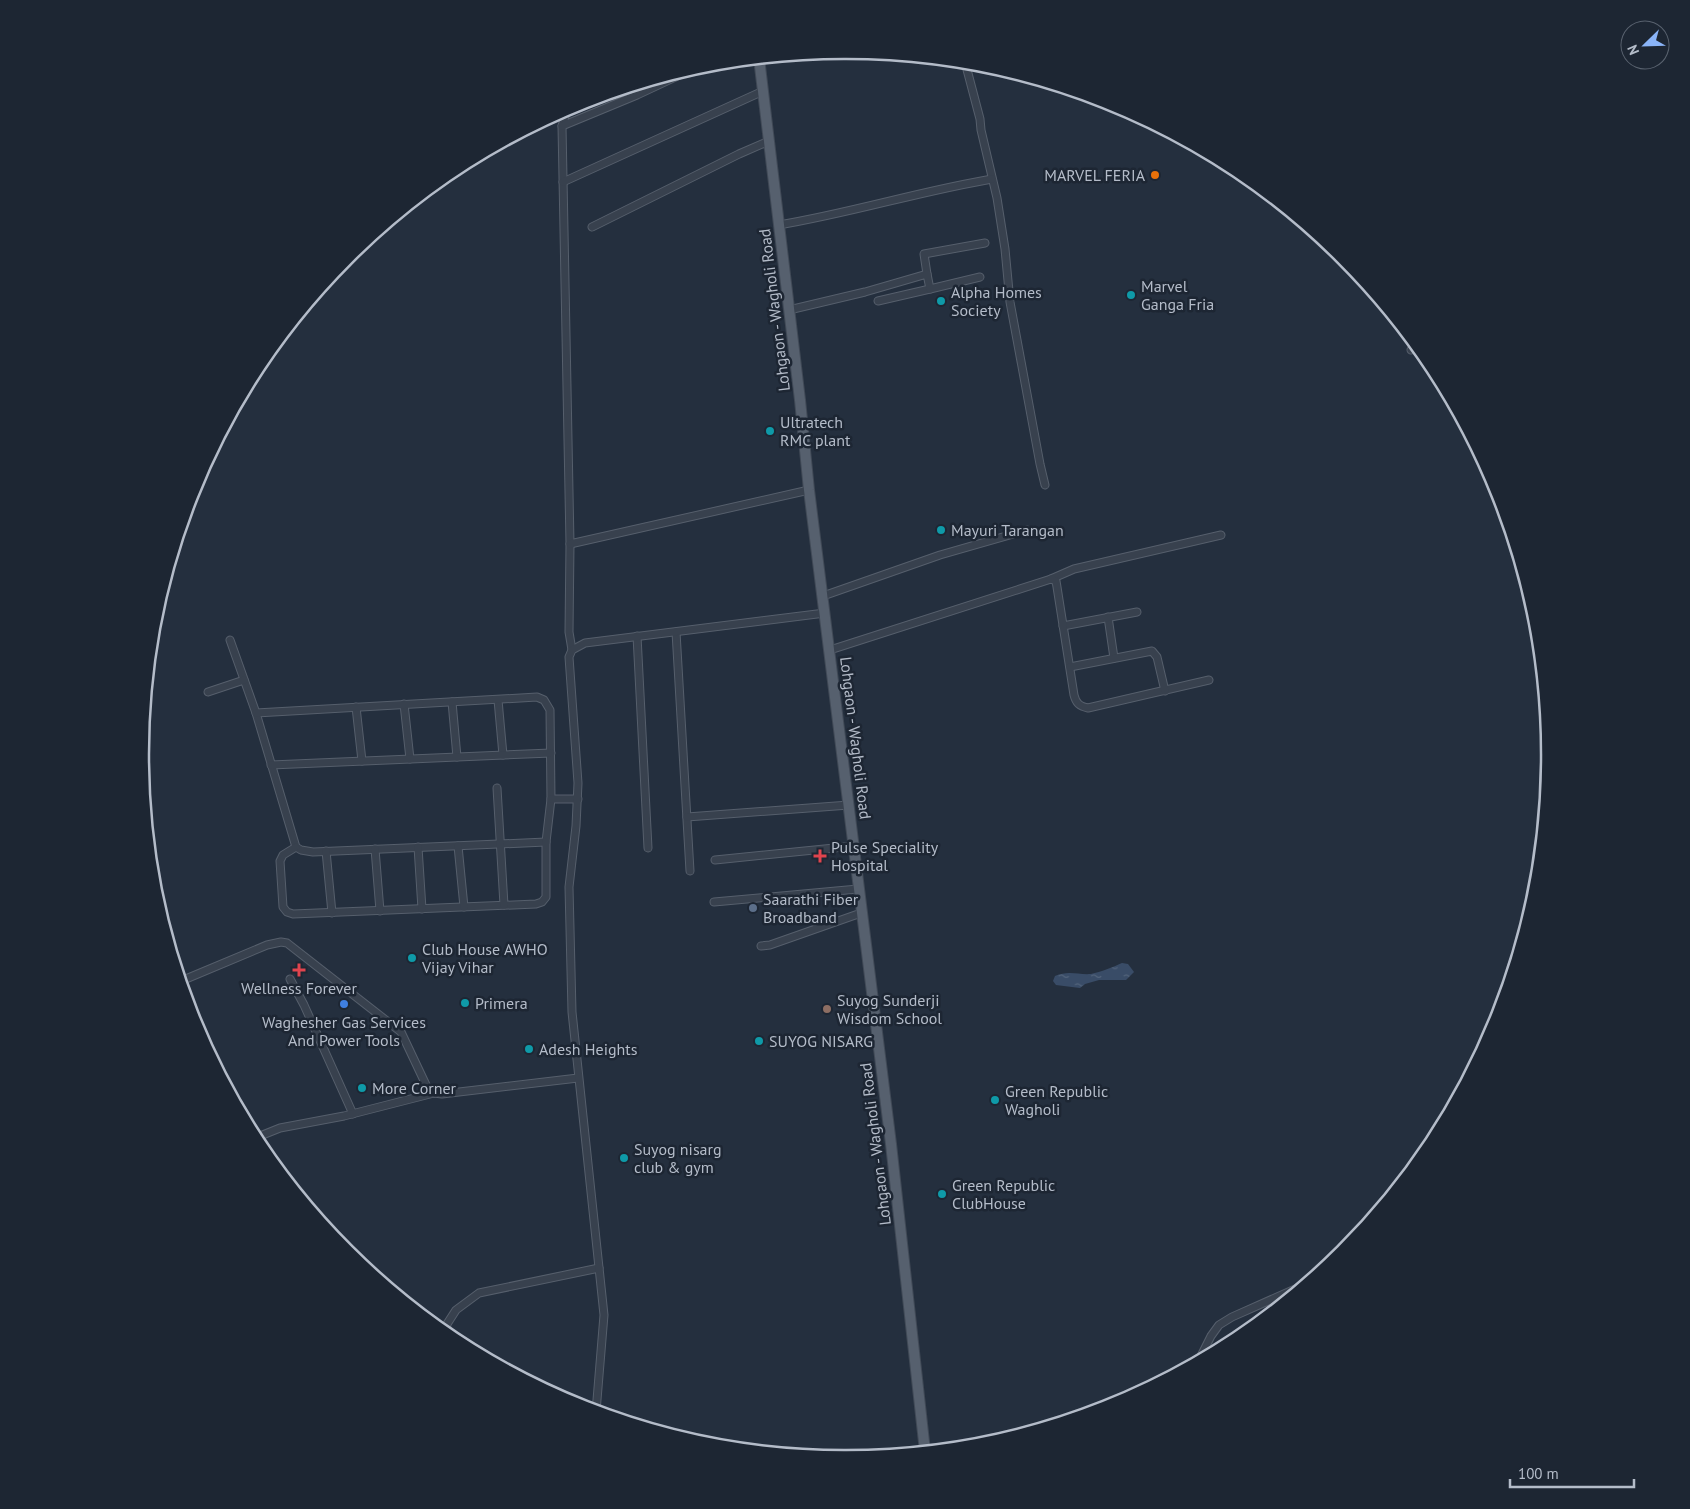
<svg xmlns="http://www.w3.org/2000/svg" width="1690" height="1509" font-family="'PT Sans',sans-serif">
<defs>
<pattern id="water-ripples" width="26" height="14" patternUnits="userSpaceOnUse" patternTransform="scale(1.25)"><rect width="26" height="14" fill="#394c67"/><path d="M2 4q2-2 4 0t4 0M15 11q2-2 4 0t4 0" fill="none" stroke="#53647b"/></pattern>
</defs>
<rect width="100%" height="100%" fill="#242f3e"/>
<path fill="url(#water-ripples)" d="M1122,963l6,1 6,8 -8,8h-27l-14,4 -5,4 -24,-3 -3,-4 2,-5c14,-6 22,-1 36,-2 10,-2 22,-7 31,-11z"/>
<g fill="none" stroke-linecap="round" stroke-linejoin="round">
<defs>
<g id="minor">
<polyline points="965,62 980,119 981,130 997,198 1005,249 1010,302 1040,464 1045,485"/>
<polyline points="568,107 562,126 570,544 569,632 572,650"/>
<polyline points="562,126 637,95 699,66"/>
<polyline points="563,182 763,91"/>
<path d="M779,225c72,-12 142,-34 213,-46"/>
<polyline points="592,227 739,154 769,141"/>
<polyline points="927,274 924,254 985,243"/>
<polyline points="878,301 930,289"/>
<polyline points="789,310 865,292 927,274 930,289 980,277"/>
<polyline points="1411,350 1416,345"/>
<polyline points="570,544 809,490"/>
<polyline points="1051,579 1074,569 1221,535"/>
<polyline points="823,596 940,555 1027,530"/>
<polyline points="1108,617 1114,658"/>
<polyline points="1063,626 1137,612"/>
<polyline points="676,632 690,871"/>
<polyline points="637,636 648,848"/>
<polyline points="230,640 256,713 296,847 301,850 313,852 546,842"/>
<path d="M830,650l221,-71 5,2 1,6 17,108c2,8 5,11 14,13l121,-28"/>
<polyline points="1070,667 1152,651 1157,657 1165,691"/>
<polyline points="208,692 244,680"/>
<polyline points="498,700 503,755"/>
<polyline points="452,702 457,757"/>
<polyline points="404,704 410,759"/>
<polyline points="356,707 362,761"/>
<polyline points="256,713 537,697 544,700 550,710 551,799 546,842 546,897 542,902 536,904 293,914 287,912 283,907 280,861 283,855 296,847"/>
<polyline points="271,765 551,753"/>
<polyline points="497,788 504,905"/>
<polyline points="551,799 578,799"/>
<polyline points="687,817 849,805"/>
<polyline points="458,846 464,907"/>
<polyline points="418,847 422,909"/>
<polyline points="375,849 380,911"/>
<polyline points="326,851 332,913"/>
<polyline points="715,860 854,846"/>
<polyline points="714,902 858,889"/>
<polyline points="761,946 770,945 861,913"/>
<polyline points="290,979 304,1005 353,1114"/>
<polyline points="181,981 267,945 281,942 287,943 401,1032 427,1087 434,1093"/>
<polyline points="255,1138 280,1128 344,1116 434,1093 442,1094 578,1078"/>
<polyline points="446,1334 447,1324 456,1310 479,1293 599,1268"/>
<polyline points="1199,1360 1211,1336 1219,1325 1232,1317 1304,1285"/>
<polyline points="596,1412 604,1315 572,1012 569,887 576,826 578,783 569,657 572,650 585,643 825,613"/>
</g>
<polyline id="primary" points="759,58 800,400 809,490 891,1144 925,1451"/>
</defs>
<use href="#minor" stroke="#565f6c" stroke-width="9"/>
<use href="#primary" stroke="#414a57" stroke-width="12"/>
<use href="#minor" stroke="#38414e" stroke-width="7"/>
<use href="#primary" stroke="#56606e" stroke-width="10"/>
</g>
<circle fill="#e8710a" stroke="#1d2633" stroke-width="2" cx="1155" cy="175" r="5"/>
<g fill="#0f9aa8" stroke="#1d2633" stroke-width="2">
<circle cx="1131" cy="295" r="5"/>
<circle cx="941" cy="301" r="5"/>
<circle cx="770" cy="431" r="5"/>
<circle cx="941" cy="530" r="5"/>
<circle cx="412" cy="958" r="5"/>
<circle cx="465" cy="1003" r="5"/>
<circle cx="759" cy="1041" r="5"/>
<circle cx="529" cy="1049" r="5"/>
<circle cx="362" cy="1088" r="5"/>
<circle cx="995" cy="1100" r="5"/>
<circle cx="624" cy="1158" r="5"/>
<circle cx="942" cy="1194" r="5"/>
</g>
<g fill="#e0444e" stroke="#1d2633" stroke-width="2">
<path d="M817.5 848.5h5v5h5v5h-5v5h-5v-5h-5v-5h5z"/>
<path d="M296.5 962.5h5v5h5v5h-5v5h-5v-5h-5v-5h5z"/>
</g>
<circle fill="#5c6f8a" stroke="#1d2633" stroke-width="2" cx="753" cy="908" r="5"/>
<circle fill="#3f7fe0" stroke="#1d2633" stroke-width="2" cx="344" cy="1004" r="5"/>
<circle fill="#8d6e63" stroke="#1d2633" stroke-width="2" cx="827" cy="1009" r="5"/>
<g text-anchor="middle" stroke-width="5" stroke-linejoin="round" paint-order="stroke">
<g font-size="16" fill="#b4bcc9" stroke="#1d2633" text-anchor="start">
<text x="1145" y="181" text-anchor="end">MARVEL FERIA</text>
<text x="1141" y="292">Marvel<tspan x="1141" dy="18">Ganga Fria</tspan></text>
<text x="951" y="298">Alpha Homes<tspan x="951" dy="18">Society</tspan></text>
<text x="780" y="428">Ultratech<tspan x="780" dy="18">RMC plant</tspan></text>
<text x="951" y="536">Mayuri Tarangan</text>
<text x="831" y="853">Pulse Speciality<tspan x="831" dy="18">Hospital</tspan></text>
<text x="763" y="905">Saarathi Fiber<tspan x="763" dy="18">Broadband</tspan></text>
<text x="422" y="955">Club House AWHO<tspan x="422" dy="18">Vijay Vihar</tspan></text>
<text x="299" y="994" text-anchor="middle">Wellness Forever</text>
<text x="837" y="1006">Suyog Sunderji<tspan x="837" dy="18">Wisdom School</tspan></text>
<text x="475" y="1009">Primera</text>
<text x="344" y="1028" text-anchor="middle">Waghesher Gas Services<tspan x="344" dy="18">And Power Tools</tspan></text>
<text x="769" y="1047">SUYOG NISARG</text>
<text x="539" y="1055">Adesh Heights</text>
<text x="372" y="1094">More Corner</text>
<text x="1005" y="1097">Green Republic<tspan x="1005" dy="18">Wagholi</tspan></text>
<text x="634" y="1155">Suyog nisarg<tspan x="634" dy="18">club &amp; gym</tspan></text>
<text x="952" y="1191">Green Republic<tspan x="952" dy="18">ClubHouse</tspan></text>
</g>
<g font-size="16" fill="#b4bcc9" stroke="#1d2633">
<text transform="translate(774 310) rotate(-97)" y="6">Lohgaon - Wagholi Road</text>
<text transform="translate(856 738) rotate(83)" y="6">Lohgaon - Wagholi Road</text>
<text transform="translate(875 1144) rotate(-97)" y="6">Lohgaon - Wagholi Road</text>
</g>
</g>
<path d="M0 0H1690V1509H0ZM844 59H846A695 695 0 0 1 1541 754V755A695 695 0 0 1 846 1450H844A695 695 0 0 1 149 755V754A695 695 0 0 1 844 59Z" fill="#1d2633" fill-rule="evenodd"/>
<path fill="none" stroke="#b4bcc9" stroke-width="2.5" d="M844 59H846A695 695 0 0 1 1541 754V755A695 695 0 0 1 846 1450H844A695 695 0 0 1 149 755V754A695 695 0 0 1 844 59Z"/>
<g transform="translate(1645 45) rotate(247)"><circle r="24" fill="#1d2633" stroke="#59626f"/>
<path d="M0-4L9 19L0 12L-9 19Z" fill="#8ab4f8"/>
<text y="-8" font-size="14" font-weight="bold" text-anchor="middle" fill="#b4bcc9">N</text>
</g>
<path d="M1510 1479v8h124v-8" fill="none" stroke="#b4bcc9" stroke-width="2.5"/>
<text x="1518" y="1479" font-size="15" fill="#b4bcc9" stroke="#1d2633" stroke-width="4" paint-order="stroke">100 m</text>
</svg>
